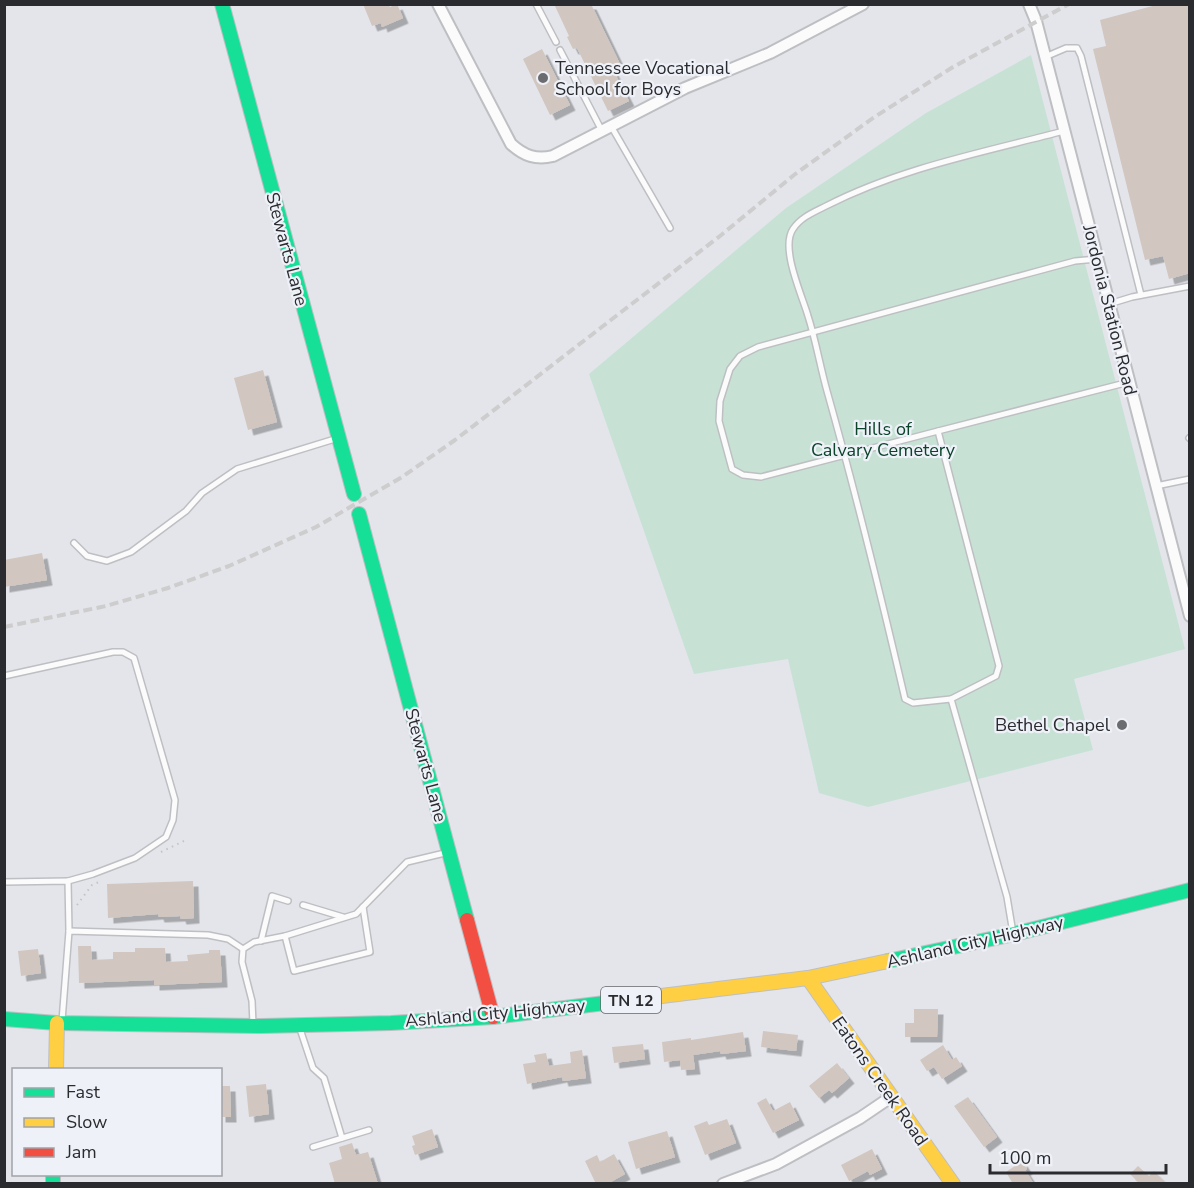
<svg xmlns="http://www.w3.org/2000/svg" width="1194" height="1188" font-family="'Nunito Sans',sans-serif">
<defs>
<filter id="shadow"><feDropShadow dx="5.5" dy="5.5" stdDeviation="0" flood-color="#0004"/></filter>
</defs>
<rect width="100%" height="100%" fill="#e4e5ea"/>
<polygon fill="#c7e2d5" points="1031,55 1185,649 1074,679 1093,750 868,807 819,793 788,659 694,674 589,374 786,208 926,113"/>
<g fill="#d1c7c0" filter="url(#shadow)">
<polygon points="363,4 388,4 390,7 397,4 403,18 382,27 381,23 372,26"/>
<polygon points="554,4 591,4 620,64 612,68 629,101 608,111 577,48 573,49 567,37 569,36"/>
<polygon points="1160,4 1190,4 1190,273 1169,279 1163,256 1145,260 1093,49 1106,46 1100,20"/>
<polygon points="542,49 570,105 550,115 523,59"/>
<polygon points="263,370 277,422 248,430 234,378"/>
<polygon points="42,553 47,580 4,587 4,560"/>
<polygon points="193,881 194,918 181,919 180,916 159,917 158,914 108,918 107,884"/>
<polygon points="78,946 91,946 92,960 113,959 113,952 135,952 135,948 165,948 166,962 188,961 187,955 209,953 209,950 220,950 222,982 154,985 154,980 79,983"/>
<polygon points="38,949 41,973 21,976 18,951"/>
<polygon points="914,1009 938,1009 937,1037 905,1037 905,1023 914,1023"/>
<polygon points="763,1031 798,1035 796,1051 761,1047"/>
<polygon points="743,1032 746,1051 721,1054 720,1051 693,1055 695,1069 681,1070 680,1060 664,1062 662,1042 691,1038 691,1040"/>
<polygon points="643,1044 645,1059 614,1063 612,1047"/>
<polygon points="943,1045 952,1060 956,1057 962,1066 942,1079 934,1067 927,1071 920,1060"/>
<polygon points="582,1050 586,1078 563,1081 562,1077 527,1084 523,1064 536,1062 534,1055 546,1053 549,1066 571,1063 570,1052"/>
<polygon points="837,1063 849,1078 832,1093 829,1090 819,1098 809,1086"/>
<polygon points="266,1084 269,1114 249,1117 246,1086"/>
<polygon points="220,1086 230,1086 231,1117 220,1117"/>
<polygon points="968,1097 997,1137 984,1147 954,1106"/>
<polygon points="766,1098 773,1111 790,1102 799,1120 773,1133 757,1103"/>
<polygon points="727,1119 736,1143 705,1155 694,1126 707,1121 709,1125"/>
<polygon points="432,1129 438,1147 415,1155 412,1146 415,1145 412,1136"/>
<polygon points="667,1131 675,1157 636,1169 628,1142"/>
<polygon points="352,1143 356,1155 368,1152 378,1184 335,1184 329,1163 342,1159 339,1147"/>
<polygon points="872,1149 882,1169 870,1175 868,1171 849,1181 841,1165"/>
<polygon points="614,1154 625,1174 607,1184 596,1184 585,1161 597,1155 600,1162"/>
<polygon points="1022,1161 1027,1169 1025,1170 1034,1184 1013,1184 1006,1172"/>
<polygon points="1138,1166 1149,1176 1154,1171 1167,1184 1140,1184 1130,1174"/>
</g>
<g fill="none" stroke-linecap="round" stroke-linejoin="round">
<defs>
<g id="lane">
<polyline points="536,4 556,42"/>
<polyline points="560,50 602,131"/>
<polyline points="1045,57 1066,48 1077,48 1081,56 1141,295"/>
<polyline points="611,126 670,228"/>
<polyline points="1109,304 1132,297 1190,286"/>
<polyline points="938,431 761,477 743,475 732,469 719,421 720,401 730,369 740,356 758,347 1038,271 1075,261 1097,259"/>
<polyline points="1189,438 1190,439"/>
<polyline points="1156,486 1190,479"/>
<polyline points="74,543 87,556 107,561 131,552 186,511 202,493 237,469 338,438"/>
<polyline points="4,676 113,652 123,652 134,658 175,800 173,820 166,837 135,858 93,874 68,881"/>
<path d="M951,699l-38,4 -8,-4c-24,-103 -49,-205 -78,-308 -7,-25 -11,-50 -19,-75 -6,-21 -28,-68 -15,-87 8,-12 21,-17 33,-23 74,-38 158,-54 238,-75"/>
<polyline points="4,882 68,881 69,931"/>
<polyline points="303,905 343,917"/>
<polyline points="1013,933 1007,897 951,699 996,676 999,666 938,431 1129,382"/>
<polyline points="285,936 294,971 370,952 363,907"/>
<polyline points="261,941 272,896 288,901"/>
<polyline points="62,1021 69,931 208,935 228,939 243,949"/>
<polyline points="253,1024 252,1001 242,962 243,949 254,942 285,936 356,914 407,862 449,852"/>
<polyline points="299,1026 313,1068 324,1078 342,1138"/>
<polyline points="313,1147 369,1130"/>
</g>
<g id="street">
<path d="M438,4l73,140c13,12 25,16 42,12l132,-68 85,-35 93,-49"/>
<polyline points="1029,4 1036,21 1190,616"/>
<polyline points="723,1184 776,1164 860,1118 891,1097"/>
</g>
<g id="fast">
<polyline points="222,4 354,494"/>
<polyline points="359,514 467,920"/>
<polyline points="888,961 1014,934 1190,890"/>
<polyline points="4,1019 57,1023 262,1026 391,1023 493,1017 637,999"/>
<polyline points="53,1174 53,1184"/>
</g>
<g id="slow">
<polyline points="808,978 953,1184"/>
<polyline points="637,999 808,978 888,961"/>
<polyline points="56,1070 57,1023"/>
</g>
<polyline id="jam" points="467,920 493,1017"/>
</defs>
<use href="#lane" stroke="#bebfc2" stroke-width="8"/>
<use href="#street" stroke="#bebfc2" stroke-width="14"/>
<use href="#fast" stroke="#bebfc2" stroke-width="16"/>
<use href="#slow" stroke="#bebfc2" stroke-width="16"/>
<use href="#jam" stroke="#bebfc2" stroke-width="16"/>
<g stroke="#c4c4c5" stroke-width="2" stroke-dasharray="1.5 4.5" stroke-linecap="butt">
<polyline points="161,852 186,840"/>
<polyline points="77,905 92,885 99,882"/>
</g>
<use href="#lane" stroke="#fbfbfc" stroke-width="5"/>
<use href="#street" stroke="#fbfbfc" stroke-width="10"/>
<use href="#fast" stroke="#16e098" stroke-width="14"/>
<use href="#slow" stroke="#ffcf43" stroke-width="14"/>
<use href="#jam" stroke="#f24e42" stroke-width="14"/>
<polyline stroke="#cdcdce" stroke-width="4" stroke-dasharray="9 4.5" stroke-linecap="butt" points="4,627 106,606 168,588 229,566 316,527 402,477 455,440 720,236 794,175 873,118 953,67 1069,4"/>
</g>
<g fill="#6b6c70" stroke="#eff1f9" stroke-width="2">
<circle cx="543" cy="78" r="6"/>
<circle cx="1122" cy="725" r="6"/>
</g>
<g text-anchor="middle" stroke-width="4.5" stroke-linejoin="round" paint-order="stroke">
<rect fill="#eff1f9" stroke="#65666b" stroke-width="1.5" x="601" y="987" width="60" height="26" rx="4.5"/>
<g font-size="16" font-weight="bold" fill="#2a2b2e">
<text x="631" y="1006">TN 12</text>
</g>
<g font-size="18" fill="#2a2b2e" stroke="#eff1f9" text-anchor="start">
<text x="555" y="74">Tennessee Vocational<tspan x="555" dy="21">School for Boys</tspan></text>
<text x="1110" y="731" text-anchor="end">Bethel Chapel</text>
</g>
<g font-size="18" fill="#2a2b2e" stroke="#eff1f9">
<text transform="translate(287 249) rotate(75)" y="6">Stewarts Lane</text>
<text transform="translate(1110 310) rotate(76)" y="6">Jordonia Station Road</text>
<text transform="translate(426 765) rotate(75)" y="6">Stewarts Lane</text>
<text transform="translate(975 942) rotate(-13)" y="6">Ashland City Highway</text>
<text transform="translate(495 1013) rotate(-5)" y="6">Ashland City Highway</text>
<text transform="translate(880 1081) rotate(55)" y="6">Eatons Creek Road</text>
</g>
<g font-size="18" fill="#0b442a" stroke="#eff1f9">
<text x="883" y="435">Hills of<tspan x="883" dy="21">Calvary Cemetery</tspan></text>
</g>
</g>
<rect width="1194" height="1188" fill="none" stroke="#2a2b2e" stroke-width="12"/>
<rect x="12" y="1068" width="210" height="108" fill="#eff1f9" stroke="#a0a2a8" stroke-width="1.5"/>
<rect x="24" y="1088" width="30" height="9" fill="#16e098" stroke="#a0a2a8" stroke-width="1.5"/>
<text x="66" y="1098" font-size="18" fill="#2a2b2e">Fast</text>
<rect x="24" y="1118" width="30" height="9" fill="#ffcf43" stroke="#a0a2a8" stroke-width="1.5"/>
<text x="66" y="1128" font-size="18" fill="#2a2b2e">Slow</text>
<rect x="24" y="1148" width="30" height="9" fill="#f24e42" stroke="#a0a2a8" stroke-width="1.5"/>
<text x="66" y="1158" font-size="18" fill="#2a2b2e">Jam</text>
<path d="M990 1164v9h176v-9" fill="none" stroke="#2a2b2e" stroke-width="3"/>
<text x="999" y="1164" font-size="18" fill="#2a2b2e" stroke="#eff1f9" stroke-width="4.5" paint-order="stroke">100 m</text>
</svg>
